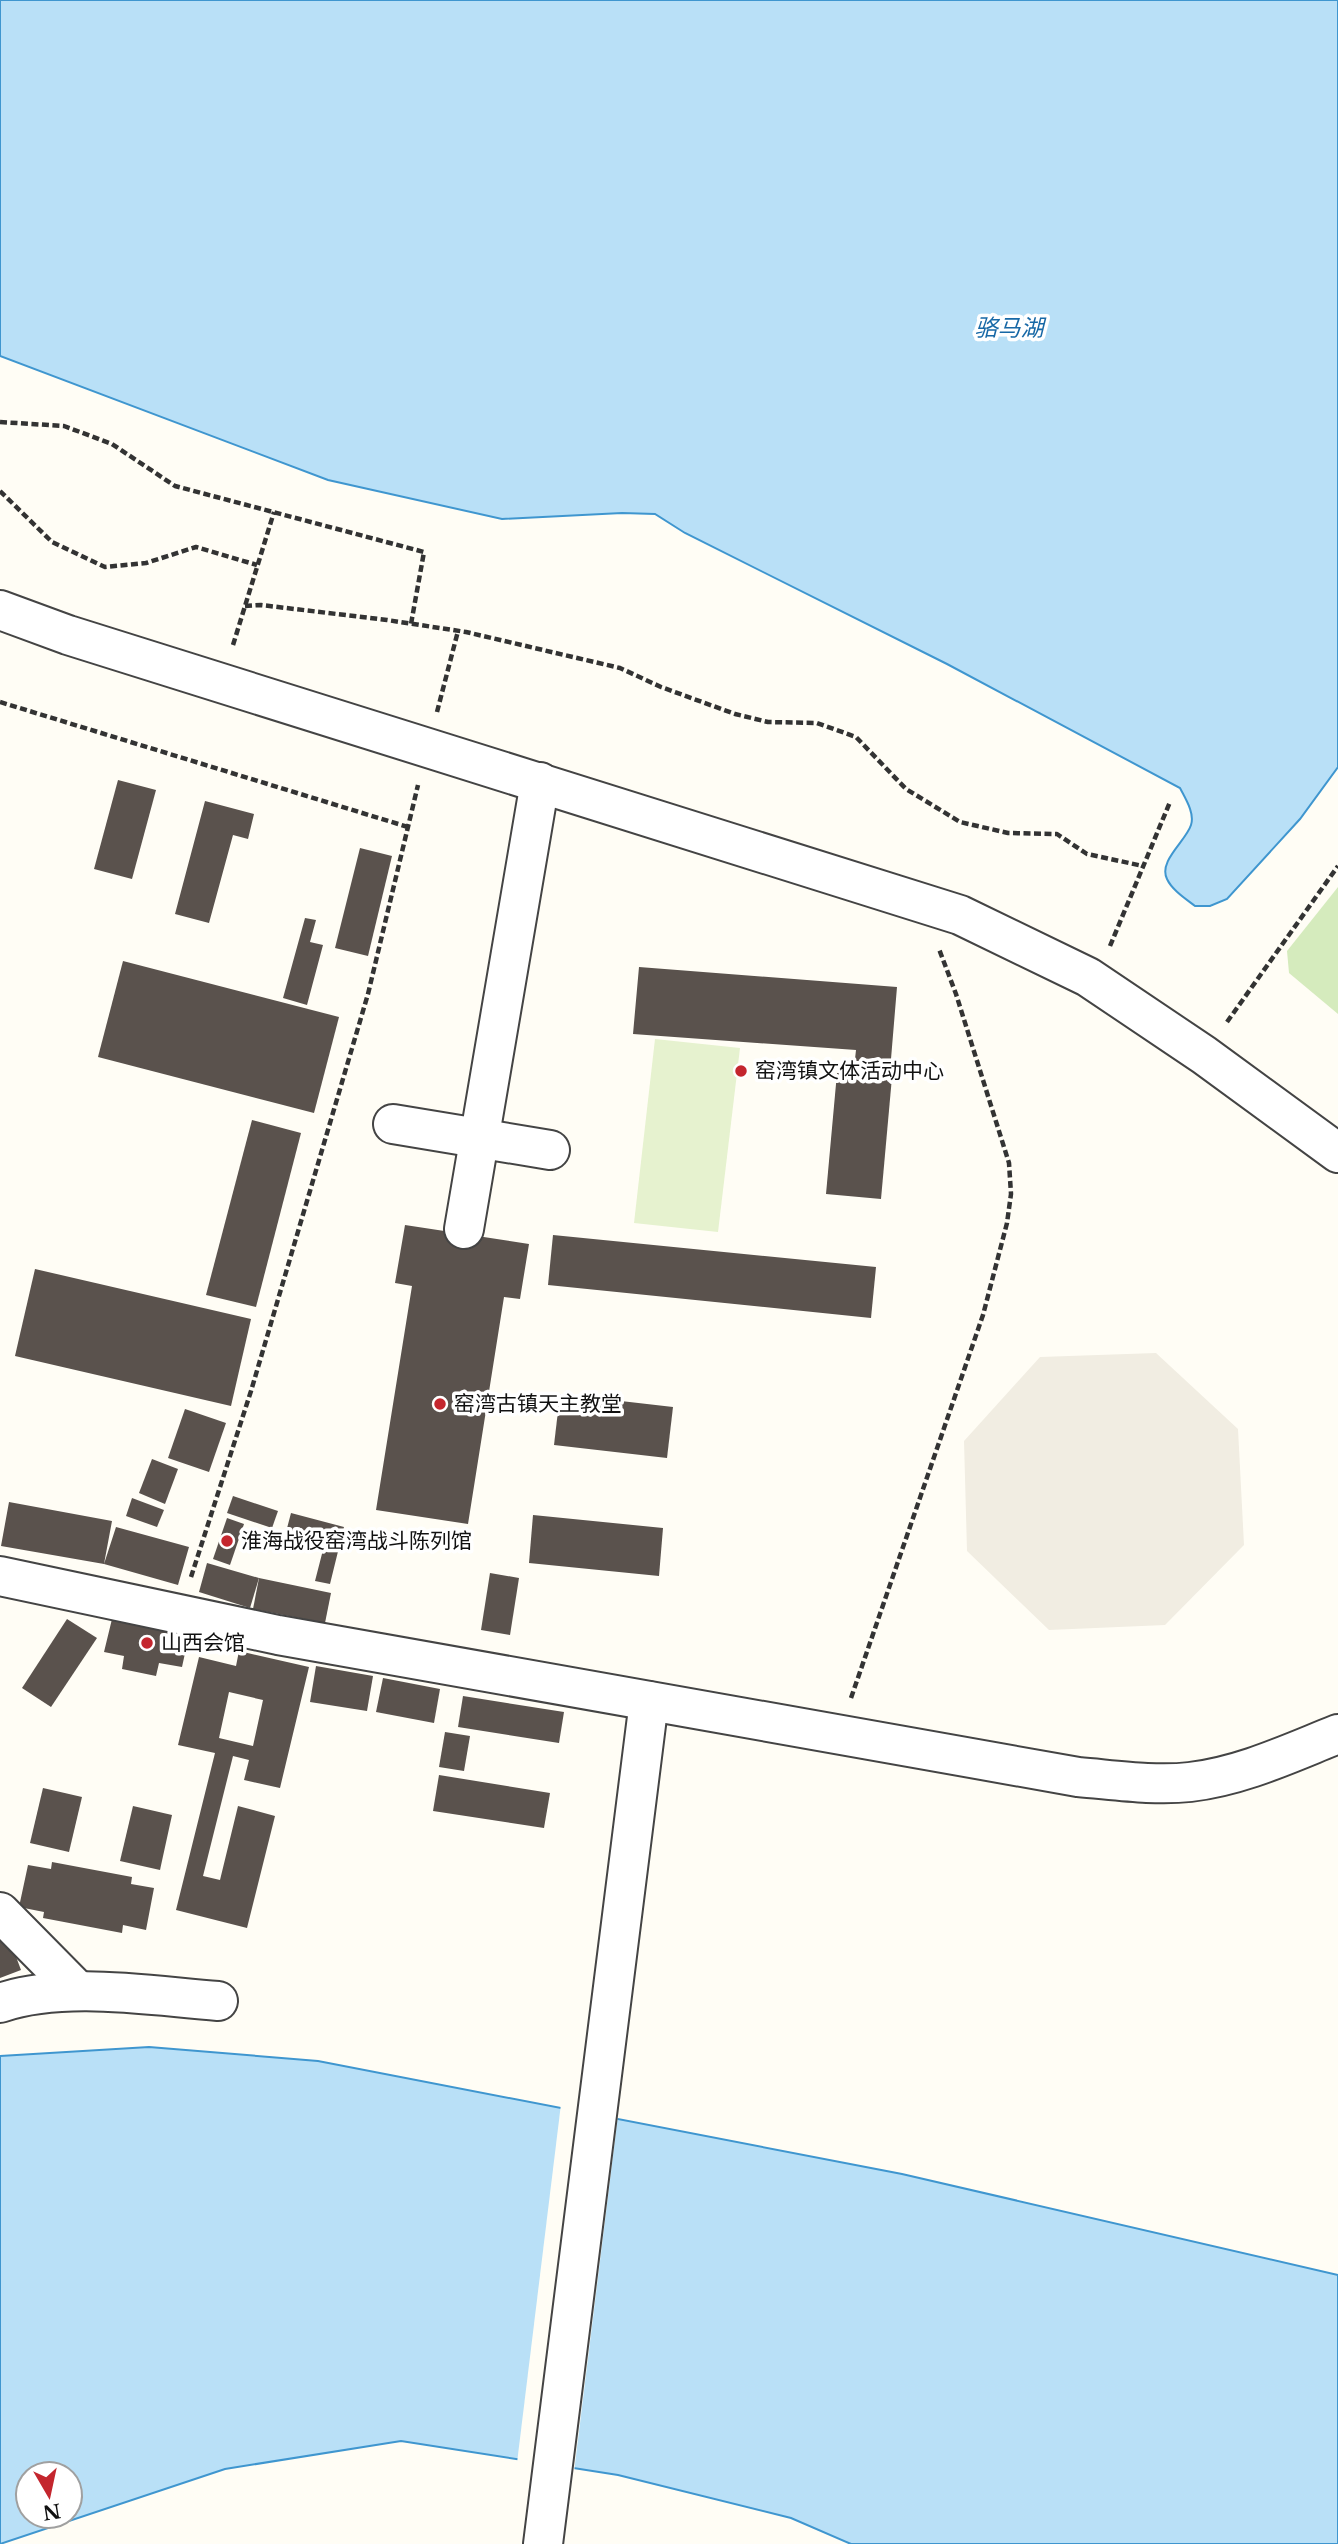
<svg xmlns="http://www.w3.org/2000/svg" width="1338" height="2544" font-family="'Libre Baskerville','Noto Sans SC',serif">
<rect width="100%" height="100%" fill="#fffdf5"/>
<polygon fill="#d5ebbd" points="1338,887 1338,1014 1289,973 1287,951"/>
<polygon fill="#e6f2cf" points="655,1039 740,1048 718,1232 634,1223"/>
<polygon fill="#f1ede2" points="1156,1353 1238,1429 1244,1545 1165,1625 1049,1630 967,1551 964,1441 1040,1357"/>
<g fill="#b9e0f7" stroke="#3f96cf" stroke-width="2" fill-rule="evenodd">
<path d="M0,0h1338v767l-38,52 -73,80 -17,7h-15c-9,-7 -23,-16 -28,-27 -9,-18 19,-38 24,-54 4,-12 -6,-27 -11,-37l-233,-124 -262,-131 -30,-19 -33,-1 -120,6 -174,-39 -328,-124z"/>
<path d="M149,2047l169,14 584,113 436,101v269h-487l-60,-26 -173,-43 -217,-34 -176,28 -225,75v-488zM28,2474h42v42h-42z"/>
</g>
<polygon fill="#fffdf5" points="561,2104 618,2115 574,2472 517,2463"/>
<g fill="#5a524d" fill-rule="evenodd">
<polygon points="118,780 156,790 132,879 94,869"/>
<polygon points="205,801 254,814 248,839 233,835 209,923 175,914"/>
<polygon points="360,848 392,856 368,956 335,948"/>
<polygon points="305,918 316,920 310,942 323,945 307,1005 283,998"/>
<polygon points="123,961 339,1017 314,1113 98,1057"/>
<polygon points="639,967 897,987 890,1071 854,1068 856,1050 633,1034"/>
<polygon points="837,1073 892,1077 881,1199 826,1194"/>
<polygon points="252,1120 301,1133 256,1307 206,1295"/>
<polygon points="405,1225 529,1244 520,1299 504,1297 468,1524 376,1510 412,1286 395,1283"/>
<polygon points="553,1235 876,1267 871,1318 548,1285"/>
<polygon points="35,1269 251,1319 231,1406 15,1356"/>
<polygon points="560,1394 673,1407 667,1458 554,1445"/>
<polygon points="185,1409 226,1423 209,1472 168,1458"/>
<polygon points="152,1459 178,1469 165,1504 139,1493"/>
<polygon points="233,1496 278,1511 272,1528 227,1513"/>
<polygon points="132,1498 164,1510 157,1527 126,1516"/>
<polygon points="9,1502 112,1521 104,1564 116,1527 189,1547 178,1585 104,1564 1,1546"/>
<polygon points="291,1513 344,1527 330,1584 315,1581 324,1546 285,1536"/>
<polygon points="533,1515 663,1528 659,1576 529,1563"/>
<polygon points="227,1518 244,1524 230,1565 213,1559"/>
<polygon points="207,1563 259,1578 250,1608 199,1592"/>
<polygon points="490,1573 519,1578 510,1635 481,1630"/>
<polygon points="259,1578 331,1593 325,1623 253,1609"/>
<polygon points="67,1619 97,1638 51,1707 22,1688"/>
<polygon points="112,1619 189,1635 182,1667 159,1663 156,1676 122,1669 124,1656 104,1652"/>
<path d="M239,1651l70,16 -29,121 -36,-8 5,-20 -16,-4 -30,120 17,4 18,-74 37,10 -28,112 -71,-18 39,-157 -37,-8 21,-88 37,9zM229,1692l34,8 -10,46 -34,-8z"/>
<polygon points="316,1666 373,1676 367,1711 310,1702"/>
<polygon points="383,1678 440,1689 434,1723 376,1712"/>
<polygon points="463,1696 564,1712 559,1743 458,1727"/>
<polygon points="445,1732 470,1736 464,1771 439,1767"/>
<polygon points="439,1775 550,1793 544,1828 433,1811"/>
<polygon points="43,1788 82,1797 69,1852 30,1843"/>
<polygon points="133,1806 172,1815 160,1870 120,1861"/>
<polygon points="52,1862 132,1877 131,1884 154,1888 146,1930 123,1925 122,1933 43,1918 44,1912 19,1907 28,1865 51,1869"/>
<polygon points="9,1938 21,1970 0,1978 0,1941"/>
</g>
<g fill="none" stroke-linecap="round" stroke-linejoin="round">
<defs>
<g id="minor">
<polyline points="0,610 68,635 960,915 1088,977 1204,1055 1338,1153"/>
<polyline points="393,1124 550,1150"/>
<polyline points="464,1229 540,782"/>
<path d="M0,1576l278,59 800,142c37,3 76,9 112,5 52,-6 100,-29 148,-48"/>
<polyline points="0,1912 78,1991"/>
<path d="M0,2003c64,-22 151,-7 218,-2"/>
<polyline points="543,2544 649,1701"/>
</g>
</defs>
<use href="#minor" stroke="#444" stroke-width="42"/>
<g stroke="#333" stroke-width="4.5" stroke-dasharray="7 3.5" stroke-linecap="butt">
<polyline points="0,422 64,426 112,444 175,486 424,552 411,624"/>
<polyline points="0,491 52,542 105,567 146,563 196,547 257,565"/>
<polyline points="245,606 261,605 387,620 466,632 620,668 661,687 735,714 768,722 817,723 856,737 906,789 960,822 1008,833 1057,834 1087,854 1143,866"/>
<polyline points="233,645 274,512"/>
<polyline points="0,702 408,827"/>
<polyline points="437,712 458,631"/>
<polyline points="1110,946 1170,802"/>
<polyline points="1227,1022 1338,866"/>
<polyline points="191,1577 251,1391 368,994 418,785"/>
<polyline points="851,1698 983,1315 1007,1223 1011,1194 1009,1163 956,994 939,949"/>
</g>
<use href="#minor" stroke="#fff" stroke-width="38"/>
</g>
<g fill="#c4262e" stroke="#fff" stroke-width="2.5">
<circle cx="741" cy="1071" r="7"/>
<circle cx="440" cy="1404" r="7"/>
<circle cx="227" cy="1541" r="7"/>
<circle cx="147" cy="1643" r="7"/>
</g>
<g text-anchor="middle" stroke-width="7" stroke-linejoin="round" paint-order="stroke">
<g font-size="21" fill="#111" stroke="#fff" text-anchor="start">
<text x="755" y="1078">窑湾镇文体活动中心</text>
<text x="454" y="1411">窑湾古镇天主教堂</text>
<text x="241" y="1548">淮海战役窑湾战斗陈列馆</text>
<text x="161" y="1650">山西会馆</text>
</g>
<g font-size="23" font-style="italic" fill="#1768a6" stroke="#fff">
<text x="1009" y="336">骆马湖</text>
</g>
</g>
<g transform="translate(49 2495) rotate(171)"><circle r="33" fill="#ffffff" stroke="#a0a0a0" stroke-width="2"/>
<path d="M0-5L12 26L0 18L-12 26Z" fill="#c4262e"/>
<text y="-10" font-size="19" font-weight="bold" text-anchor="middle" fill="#111111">N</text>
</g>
</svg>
